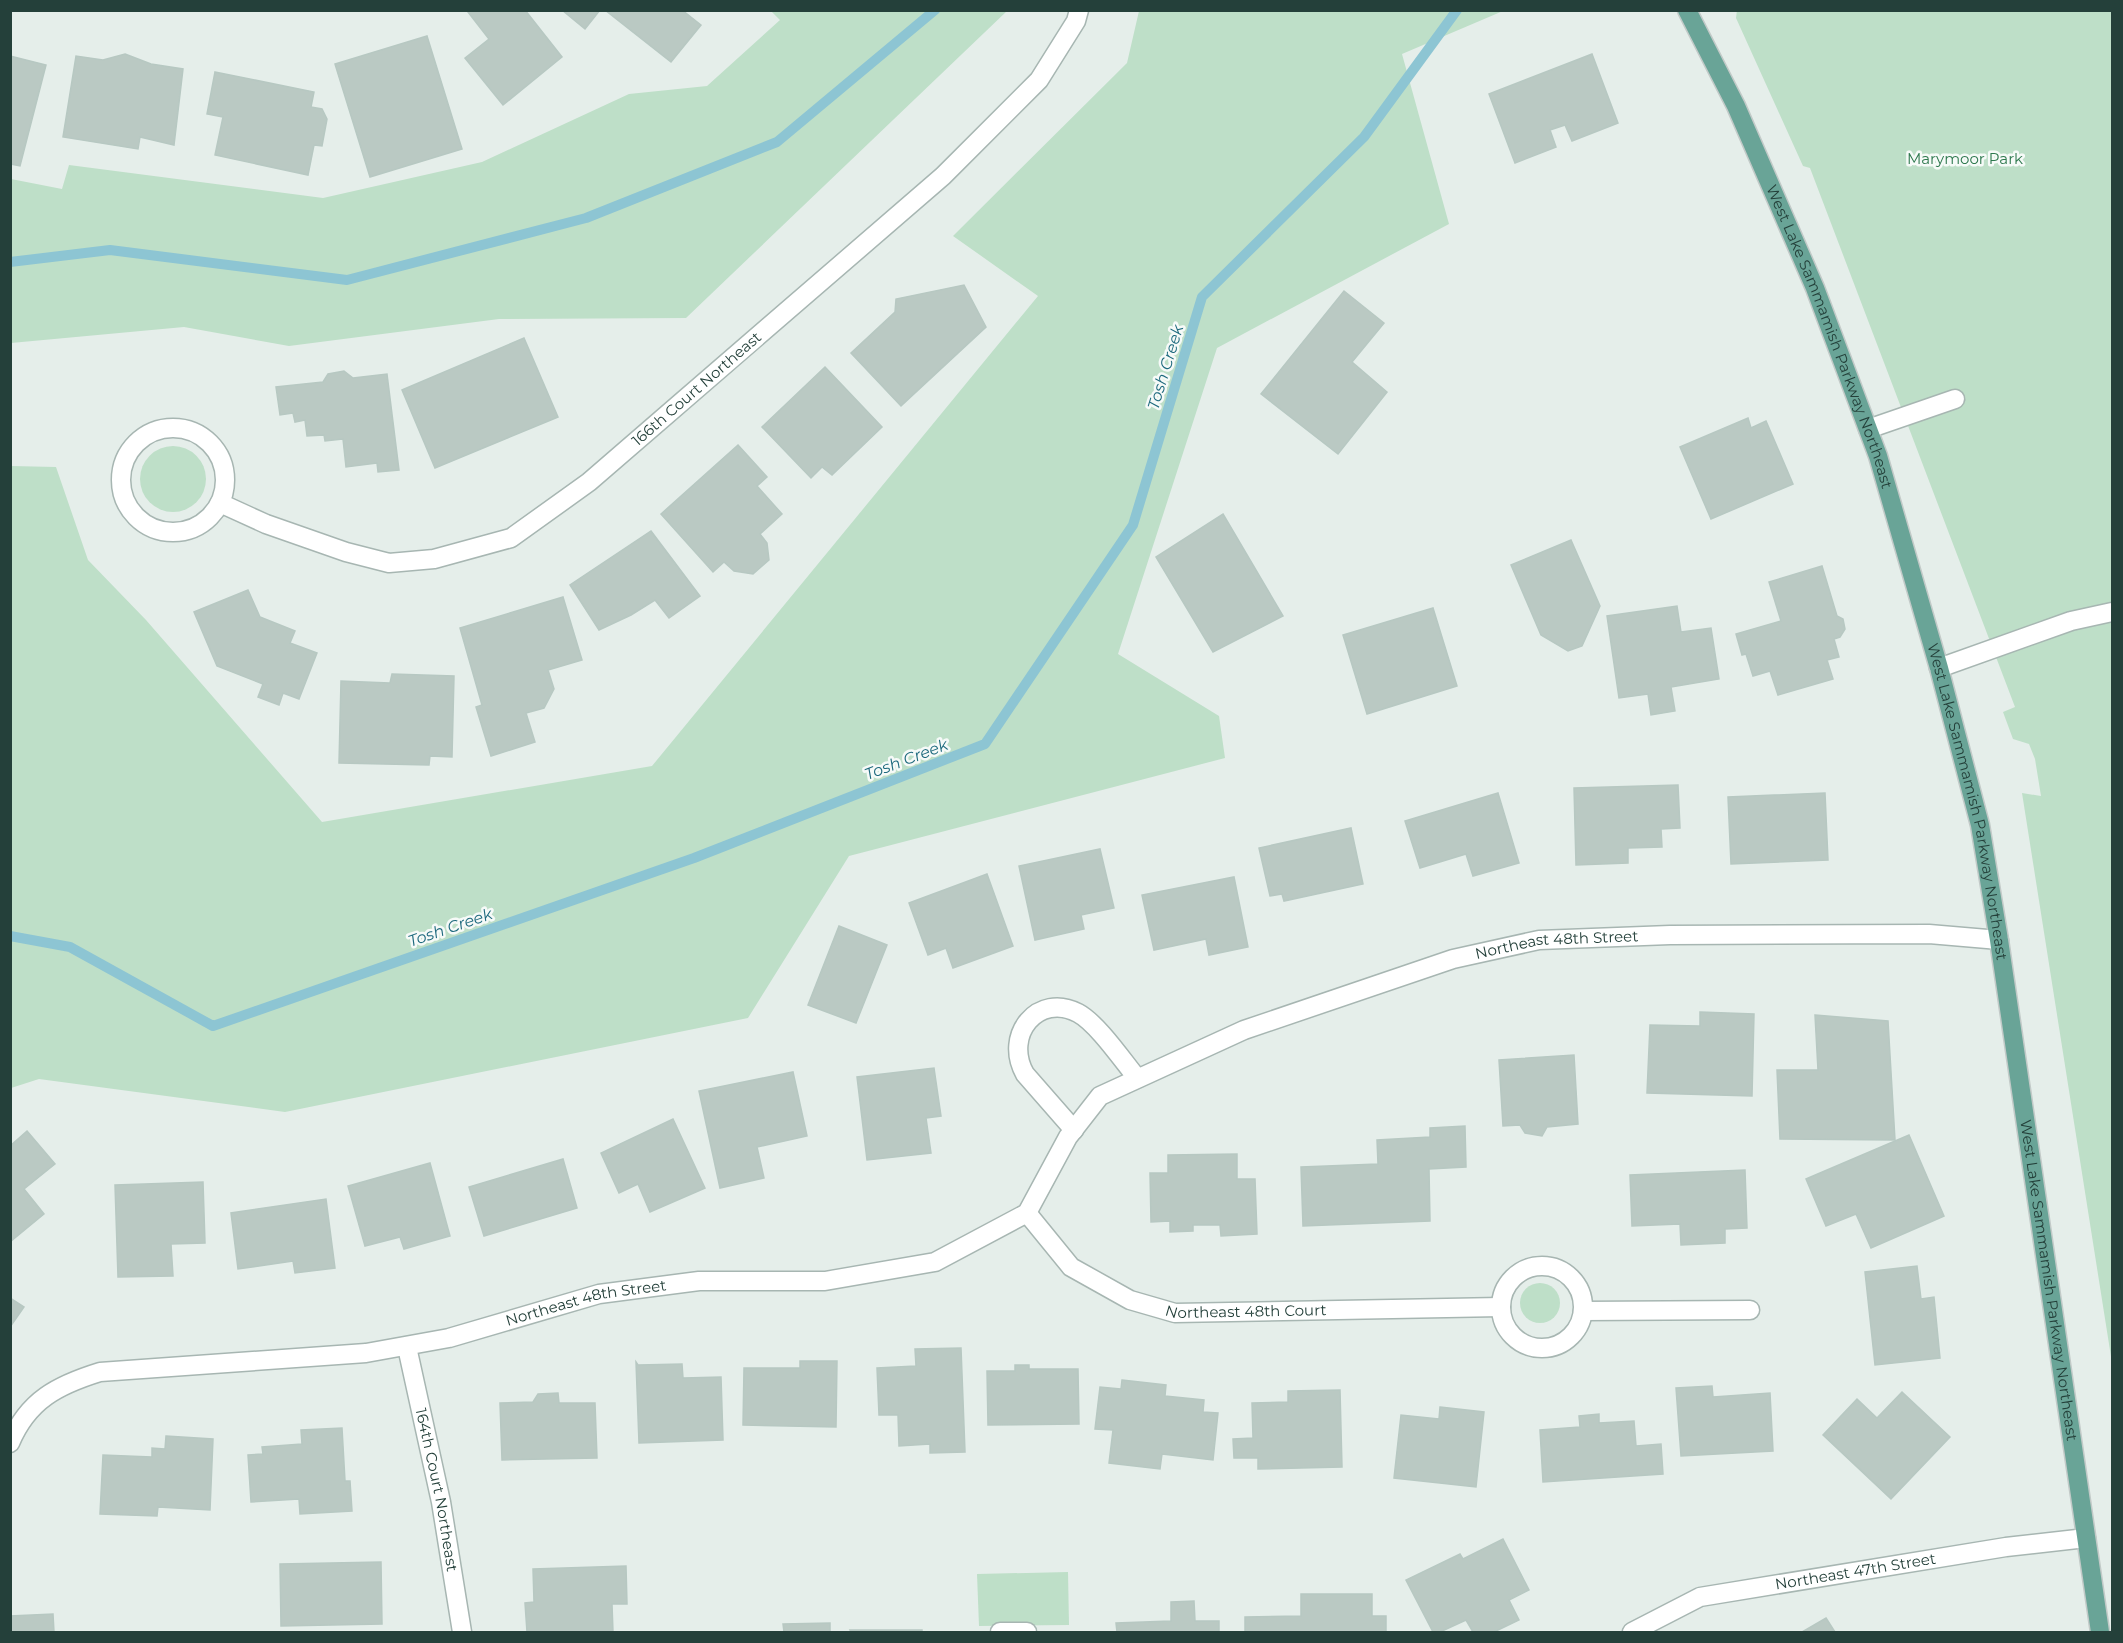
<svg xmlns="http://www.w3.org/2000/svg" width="2123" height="1643" font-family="Montserrat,sans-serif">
<rect width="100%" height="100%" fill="#e5eeea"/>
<g fill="#bedfc8">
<polygon points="1737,10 2112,11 2112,1363 2022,793 2041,796 2035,759 2029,744 2013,739 2003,712 2015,707 1810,168 1803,166 1736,18"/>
<polygon points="771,11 1007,11 686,318 499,319 289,346 184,327 11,343 11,179 62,189 69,165 323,198 482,162 629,94 707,86 780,20"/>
<polygon points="1139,11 1503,11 1402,54 1449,224 1217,348 1118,654 1219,716 1225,758 849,856 748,1018 285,1112 39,1079 11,1088 11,466 56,467 88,560 146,620 322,822 652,766 1038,296 953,236 1127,63"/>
<circle cx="173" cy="479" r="33"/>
<circle cx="1540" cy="1303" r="20"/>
<polygon points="1068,1572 1069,1625 979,1626 977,1574"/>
</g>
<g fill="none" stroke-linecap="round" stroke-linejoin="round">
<g stroke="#8dc5d3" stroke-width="10">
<polyline points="10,262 110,250 347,280 586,218 777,142 935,10"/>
<polyline points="10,936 70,947 213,1026 694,858 985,744 1133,525 1202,297 1364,137 1457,10"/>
</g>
</g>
<g fill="#bac9c3" stroke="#b7c8c2" stroke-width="1.5">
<polygon points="470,10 525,10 562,57 503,105 465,58 489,39 468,12"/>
<polygon points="562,10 600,10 585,29"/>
<polygon points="605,10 682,10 701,25 671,62"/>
<polygon points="427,36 462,149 370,177 335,64"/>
<polygon points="125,54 151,64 183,69 174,145 140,137 138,149 63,137 76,56 103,60"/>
<polygon points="1592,54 1618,123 1572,141 1565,125 1550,130 1556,147 1515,163 1489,94"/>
<polygon points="10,56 46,65 20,166 10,164"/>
<polygon points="215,72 314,92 311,107 322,109 327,119 322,146 314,145 308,175 215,155 223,117 207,114"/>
<polygon points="964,285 986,327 901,406 851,353 895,312 896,299"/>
<polygon points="1344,291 1384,323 1352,362 1387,392 1338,454 1261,394"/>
<polygon points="524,338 558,417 435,468 402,390"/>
<polygon points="825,367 882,427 832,475 822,467 811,478 762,427"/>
<polygon points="344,371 353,378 387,374 399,470 378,472 377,463 346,467 343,439 325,441 324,435 307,436 305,420 295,422 293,413 280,415 276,387 323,382 328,374"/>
<polygon points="1748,418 1751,428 1766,421 1793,484 1711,519 1680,447"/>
<polygon points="738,445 767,477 757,486 782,514 760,534 767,543 769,560 753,574 734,571 724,562 713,572 661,514"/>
<polygon points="1223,514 1283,616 1213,652 1156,557"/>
<polygon points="651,531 700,596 669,618 655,600 631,615 599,630 570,585"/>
<polygon points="1571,540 1600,606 1582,646 1568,651 1541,635 1511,565"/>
<polygon points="1822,566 1837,616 1843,619 1845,629 1840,637 1834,639 1839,657 1827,660 1833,679 1778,695 1770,671 1753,676 1746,654 1742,655 1736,634 1781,621 1769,582"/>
<polygon points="248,590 260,617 295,631 290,643 317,653 299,699 283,693 279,705 258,697 263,684 217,666 194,612"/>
<polygon points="563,597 582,660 548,670 554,689 544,708 526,713 535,742 491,756 476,707 482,705 460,628"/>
<polygon points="1677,606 1681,632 1711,628 1719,679 1671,687 1675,711 1651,715 1648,694 1619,698 1607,616"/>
<polygon points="1433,608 1457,686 1367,714 1343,635"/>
<polygon points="392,674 454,676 452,757 430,756 429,765 339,763 341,681 390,683"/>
<polygon points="1678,785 1680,828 1661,829 1662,847 1628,848 1628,863 1576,865 1574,788"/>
<polygon points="1498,793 1519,863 1473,876 1466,854 1420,868 1405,821"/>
<polygon points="1825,793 1828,860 1731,864 1728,797"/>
<polygon points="1351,828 1363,884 1284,901 1282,894 1270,896 1259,848"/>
<polygon points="1100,849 1114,908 1081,915 1084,929 1035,940 1019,866"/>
<polygon points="987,874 1013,946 953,968 946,948 928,955 909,903"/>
<polygon points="1234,877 1248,947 1209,955 1206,939 1154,950 1142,895"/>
<polygon points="839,926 887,945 856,1023 808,1005"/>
<polygon points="1700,1012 1754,1014 1752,1096 1647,1093 1650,1025 1700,1026"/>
<polygon points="1815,1015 1888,1021 1895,1140 1780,1139 1777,1070 1818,1070"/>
<polygon points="1574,1055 1578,1124 1547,1127 1542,1136 1525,1133 1520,1125 1503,1126 1499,1060"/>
<polygon points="934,1068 941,1116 926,1118 931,1153 867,1160 857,1077"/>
<polygon points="793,1072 807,1136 757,1147 764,1178 720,1188 699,1091"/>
<polygon points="673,1119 705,1188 650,1212 638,1184 619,1193 601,1153"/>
<polygon points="1465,1126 1466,1167 1429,1169 1430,1221 1303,1226 1301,1167 1378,1164 1377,1140 1430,1137 1430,1128"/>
<polygon points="27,1131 55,1164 24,1189 44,1214 10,1242 10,1146"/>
<polygon points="1909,1135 1944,1216 1871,1248 1856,1214 1826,1226 1806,1179"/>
<polygon points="1237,1154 1237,1179 1255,1179 1257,1234 1221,1236 1220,1225 1193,1225 1193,1231 1170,1232 1170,1221 1151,1222 1150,1173 1168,1173 1168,1155"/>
<polygon points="563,1159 577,1208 484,1236 469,1187"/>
<polygon points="430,1163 450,1236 404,1249 400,1237 365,1246 348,1186"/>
<polygon points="1745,1170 1747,1228 1725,1229 1725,1243 1681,1245 1680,1224 1632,1226 1630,1175"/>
<polygon points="203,1182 205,1243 171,1244 173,1276 118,1277 115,1185"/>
<polygon points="326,1199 335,1268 295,1273 293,1261 238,1269 231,1213"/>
<polygon points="1917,1266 1921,1299 1934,1297 1940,1358 1875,1365 1865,1272"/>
<polygon points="10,1298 24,1307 10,1327"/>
<polygon points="961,1348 965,1452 930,1453 930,1444 899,1446 898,1415 879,1415 877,1368 916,1366 915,1349"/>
<polygon points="800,1361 837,1361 836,1427 743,1425 744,1368 800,1368"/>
<polygon points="636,1362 638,1365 682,1364 683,1378 721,1377 723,1440 639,1443"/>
<polygon points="1015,1365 1029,1365 1029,1369 1078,1369 1079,1424 988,1425 987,1371 1015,1371"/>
<polygon points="1122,1380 1166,1385 1165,1396 1204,1400 1203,1412 1218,1413 1213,1460 1162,1454 1160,1469 1109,1463 1113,1430 1095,1429 1100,1387 1121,1389"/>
<polygon points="1712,1386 1713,1397 1770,1393 1773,1451 1681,1456 1676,1388"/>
<polygon points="1340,1390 1342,1467 1258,1469 1258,1458 1234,1458 1233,1439 1253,1438 1252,1403 1288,1402 1288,1391"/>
<polygon points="1902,1392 1950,1437 1891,1499 1823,1435 1857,1399 1877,1418"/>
<polygon points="558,1393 559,1403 595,1403 597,1458 502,1460 500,1403 533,1402 538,1394"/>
<polygon points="1440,1407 1484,1412 1476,1487 1394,1478 1401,1415 1439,1419"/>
<polygon points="1599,1414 1599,1423 1634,1421 1636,1446 1661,1444 1663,1474 1543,1482 1540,1430 1580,1427 1579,1416"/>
<polygon points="342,1428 345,1481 350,1481 352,1511 300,1514 299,1499 251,1502 248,1455 263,1454 262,1447 302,1444 301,1430"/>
<polygon points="166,1436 213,1439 210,1510 158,1507 157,1516 100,1514 103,1455 152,1457 152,1448 165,1449"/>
<polygon points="1503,1539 1529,1590 1509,1600 1519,1620 1494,1632 1473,1632 1466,1620 1440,1632 1433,1632 1406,1580 1460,1554 1463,1559"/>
<polygon points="381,1562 382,1624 281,1626 280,1564"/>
<polygon points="626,1566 627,1604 612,1604 613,1632 527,1632 525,1603 534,1602 533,1569"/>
<polygon points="1301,1594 1372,1594 1372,1616 1386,1616 1386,1632 1245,1632 1245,1617 1301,1616"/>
<polygon points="1194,1601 1195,1621 1219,1621 1219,1632 1117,1632 1116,1623 1171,1621 1171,1602"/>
<polygon points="53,1614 54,1632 10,1632 10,1616"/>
<polygon points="1826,1618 1835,1632 1802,1632"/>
<polygon points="830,1623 830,1632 784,1632 783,1624"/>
<polygon points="850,1630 922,1630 922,1632 851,1632"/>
</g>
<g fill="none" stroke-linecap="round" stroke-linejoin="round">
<defs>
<g id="minor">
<circle cx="173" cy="480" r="52"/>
<polyline points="1868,429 1955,399"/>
<path id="s1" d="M220,503l46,21 80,28 43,11 45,-4 77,-21 78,-56 354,-306 96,-96 37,-59 3,-11"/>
<polyline points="1939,668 2071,621 2112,612"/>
<path d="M1074,1130l-49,-56c-22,-39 13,-82 53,-61 19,10 45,48 59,65"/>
<path id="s2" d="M1027,1213l44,54 59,33 45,13 326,-6"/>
<circle cx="1542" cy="1307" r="41"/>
<polyline points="1583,1311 1750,1310"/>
<path id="s3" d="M407,1347l34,155 21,130"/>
<path id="s4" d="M10,1443c18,-43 48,-58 90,-71l266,-19 83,-15 150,-44 100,-13h126l110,-19 92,-49 41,-76 32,-41 144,-66 209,-71 86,-19 131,-5 259,-1 70,6"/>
<polyline points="1000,1632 1027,1632"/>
<path id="s5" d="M1632,1632l68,-35 306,-50 80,-9"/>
</g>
<g id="major">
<path id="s6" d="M1687,10l49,96 79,182 63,168 61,212 41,157 19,115 101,692"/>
</g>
</defs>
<use href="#minor" stroke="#a7b6b2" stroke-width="21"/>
<use href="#major" stroke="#c2cac8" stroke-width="21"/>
<use href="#minor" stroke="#fff" stroke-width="18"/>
<use href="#major" stroke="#69a497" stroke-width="18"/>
</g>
<g text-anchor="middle" stroke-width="5" stroke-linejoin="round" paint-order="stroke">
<g font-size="15" fill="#2d784d" stroke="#f6faf8">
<text x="1965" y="164">Marymoor Park</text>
</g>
<g font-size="15" fill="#24403a" stroke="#f6faf8">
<text dy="5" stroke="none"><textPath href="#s6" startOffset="357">West Lake Sammamish Parkway Northeast</textPath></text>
<text dy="5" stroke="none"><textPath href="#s1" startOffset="543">166th Court Northeast</textPath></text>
<text dy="5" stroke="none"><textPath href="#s6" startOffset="843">West Lake Sammamish Parkway Northeast</textPath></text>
<text dy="5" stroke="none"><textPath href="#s4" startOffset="1692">Northeast 48th Street</textPath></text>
<text dy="5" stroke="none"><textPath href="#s6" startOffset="1329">West Lake Sammamish Parkway Northeast</textPath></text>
<text dy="5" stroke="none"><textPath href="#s4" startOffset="612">Northeast 48th Street</textPath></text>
<text dy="5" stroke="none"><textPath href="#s2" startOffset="255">Northeast 48th Court</textPath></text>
<text dy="5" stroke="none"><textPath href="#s3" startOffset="146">164th Court Northeast</textPath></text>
<text dy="5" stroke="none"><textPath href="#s5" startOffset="234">Northeast 47th Street</textPath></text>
</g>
<g font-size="16" font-style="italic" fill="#1d697d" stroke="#f6faf8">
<text transform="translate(1165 367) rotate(-73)" y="6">Tosh Creek</text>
<text transform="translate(906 759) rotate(-21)" y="6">Tosh Creek</text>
<text transform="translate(450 927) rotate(-19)" y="6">Tosh Creek</text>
</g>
</g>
<rect width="2123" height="1643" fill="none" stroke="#24403a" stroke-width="24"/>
</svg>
